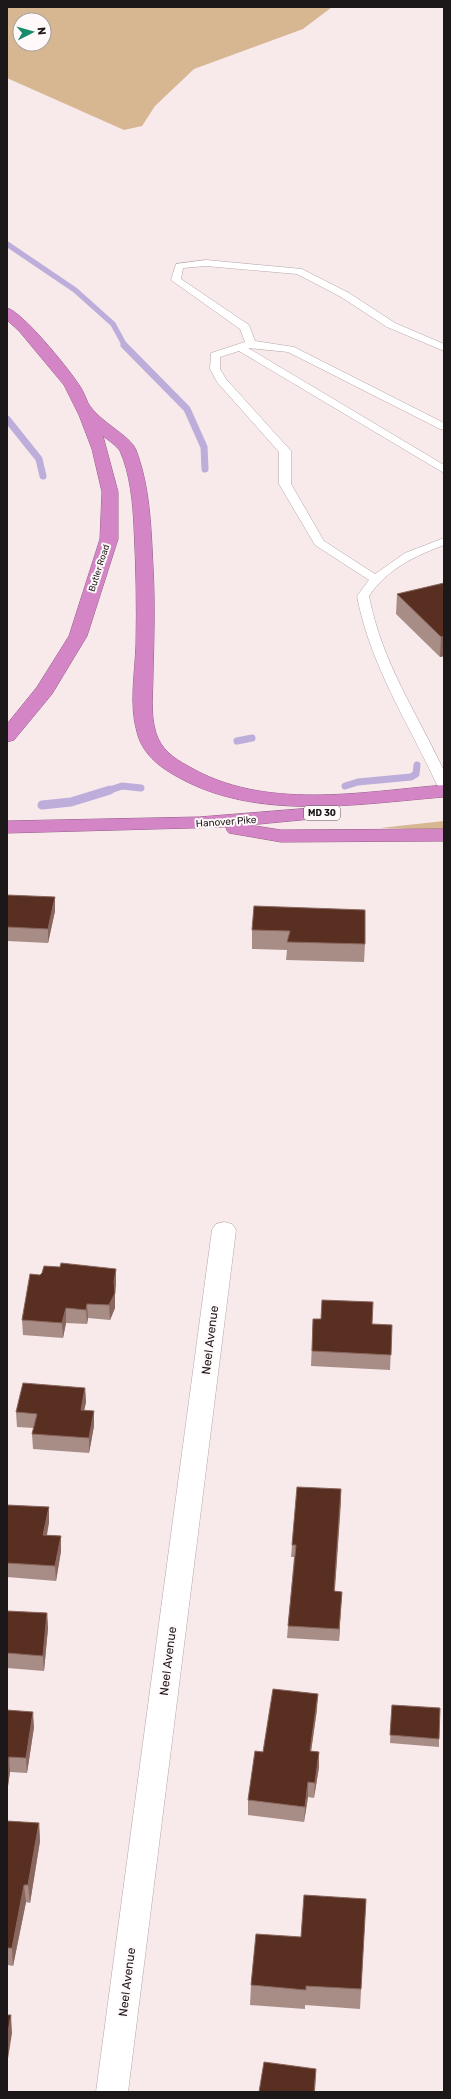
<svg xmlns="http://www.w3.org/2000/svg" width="451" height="2099" font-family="Rubik,sans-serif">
<rect width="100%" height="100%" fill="#f8e9eb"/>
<g fill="#d6b792" fill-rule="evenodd">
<path d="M7,7h325l-29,22 -109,40 -39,37 -13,20 -18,4 -117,-52zM20,20h24v24h-24z"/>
<polygon points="444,821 444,830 380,828"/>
</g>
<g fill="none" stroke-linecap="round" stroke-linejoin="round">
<polyline stroke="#bdadda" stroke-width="5.5" points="7,244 75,290 113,324 125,346"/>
<g stroke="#bdadda" stroke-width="7">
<polyline points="124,345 187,409 204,447 205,469"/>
<polyline points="7,419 39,459 43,476"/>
<polyline points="237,741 252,738"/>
<polyline points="345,786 358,782 411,777 416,774 417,765"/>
<polyline points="107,791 122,786 141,788"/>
</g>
<polyline stroke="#bdadda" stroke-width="9" points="42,805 71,802 110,790"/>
<defs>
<path id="lane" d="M206,260l96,9 47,24 46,30 49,21v7l-57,-24 -46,-30 -44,-23 -91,-8 -23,2 -2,11 68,46 6,16 39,6 150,76v7l-4,-1 -152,-77 -40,-4 196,117v8l-205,-122 -19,6v12l6,10 65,72v33l33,57 51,33 30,-21 39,-15v7c-29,11 -57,24 -75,51 13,67 47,115 75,175v18l-7,-4c-29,-63 -67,-120 -80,-189l12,-16 -54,-35 -36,-61v-32l-62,-70 -7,-13 1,-16 34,-11 -5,-13 -69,-49 5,-16z"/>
<polygon id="street" points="224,1222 232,1224 236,1230 128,2092 96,2092 212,1230 216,1224"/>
<g id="highway">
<path d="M7,308c15,3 60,59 70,74 5,6 8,14 11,21 11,19 42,32 48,47 14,37 15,77 17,117 2,35 1,71 0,107 0,19 -3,40 3,59 5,16 17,25 32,33 76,45 172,26 256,19v12c-87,7 -188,25 -268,-21 -18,-10 -34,-23 -39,-44 -8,-27 -2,-59 -1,-87 1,-39 0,-79 -2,-118 -1,-24 -4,-54 -14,-76 -3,-5 -12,-11 -17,-15l15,56v47l-31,97 -35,58 -38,46 -7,2v-18l30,-37 32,-51 31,-97 2,-47 -10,-43 -13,-34 -15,-30 -45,-54 -12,-11z"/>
<polygon points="325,807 332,809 335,813 332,817 249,825 281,830 444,829 444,841 281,842 229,833 226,829 228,827 7,833 7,821 199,817"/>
</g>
</defs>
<use href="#lane" stroke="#b4a6a8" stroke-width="1"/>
<use href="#street" stroke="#b4a6a8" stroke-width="1"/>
<use href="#highway" stroke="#945e88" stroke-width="1"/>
<use href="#lane" fill="#fff" fill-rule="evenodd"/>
<use href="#street" fill="#fff" fill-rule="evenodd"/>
<use href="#highway" fill="#d485c5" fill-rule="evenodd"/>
</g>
<g fill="#a88c86">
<polygon points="444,583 444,656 440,657 396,614 397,594"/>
<polygon points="7,896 55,897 55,911 48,943 7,941"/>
<polygon points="254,906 365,944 364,962 286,960 287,950 252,949 252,930"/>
<polygon points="116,1269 116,1284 115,1292 115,1308 110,1320 88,1318 87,1324 66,1323 63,1338 23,1335 22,1320 40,1275"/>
<polygon points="313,1319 372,1324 392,1325 390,1370 311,1366"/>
<polygon points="85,1388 86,1402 84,1410 94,1426 89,1453 33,1449 32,1434 34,1428 17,1427 16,1412"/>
<polygon points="341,1489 334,1591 342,1592 339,1641 287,1638 288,1626 294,1557 291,1557 292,1545"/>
<polygon points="7,1505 49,1522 47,1535 61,1536 61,1551 56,1581 7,1577"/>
<polygon points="7,1611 47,1613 48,1628 44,1671 7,1668"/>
<polygon points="392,1705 439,1739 439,1747 390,1743"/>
<polygon points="317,1709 311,1751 319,1752 319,1767 314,1798 308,1797 304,1822 248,1815 248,1800 263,1752"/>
<polygon points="7,1710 34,1727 27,1773 10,1772 8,1786 7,1786"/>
<polygon points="7,1821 39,1823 40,1841 30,1903 26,1902 13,1966 8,1965 7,1970"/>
<polygon points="366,1899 360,2009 305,2005 305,2009 250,2005 251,1985 301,1937"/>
</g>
<g fill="#89675e">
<polygon points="444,636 444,656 440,657 441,637"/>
<polygon points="55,897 55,911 48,943 48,929"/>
<polygon points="116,1269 116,1284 115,1293 115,1308 110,1320 109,1305"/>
<polygon points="87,1304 88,1318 87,1324 86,1310"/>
<polygon points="66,1308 66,1323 63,1338 62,1323"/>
<polygon points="85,1388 86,1402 81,1425 81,1410"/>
<polygon points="94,1411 94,1426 89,1453 89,1438"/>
<polygon points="341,1489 341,1502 334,1603 334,1591"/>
<polygon points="49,1507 49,1522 44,1550 43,1535"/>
<polygon points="61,1536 61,1551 56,1581 55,1566"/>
<polygon points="342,1592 341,1604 339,1641 339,1629"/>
<polygon points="47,1613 48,1628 44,1671 43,1656"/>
<polygon points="318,1694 317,1709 309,1766 310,1751"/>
<polygon points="33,1712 34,1727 27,1773 26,1758"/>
<polygon points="319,1752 319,1767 314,1798 315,1783"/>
<polygon points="9,1757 10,1772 8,1786 7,1768"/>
<polygon points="308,1782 308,1797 304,1822 305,1807"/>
<polygon points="39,1823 40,1841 30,1903 28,1885"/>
<polygon points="24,1885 26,1902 13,1966 12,1948"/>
<polygon points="7,1954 8,1965 7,1970"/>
<polygon points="11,2015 12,2033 7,2065 7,2038"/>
<polygon points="316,2069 315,2092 314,2092"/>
</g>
<g fill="#592f21" stroke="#89675e">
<polygon points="444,583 444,636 441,637 397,594"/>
<polygon points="7,895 55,897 48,929 7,927"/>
<polygon points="254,906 365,910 365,944 287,942 290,931 252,930"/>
<polygon points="61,1263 116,1269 114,1282 115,1293 109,1305 87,1304 86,1310 66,1308 62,1323 22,1320 30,1274 40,1275 42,1273 44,1266 60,1267"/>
<polygon points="322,1300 373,1302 372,1324 392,1325 391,1355 312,1351 313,1319 321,1319"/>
<polygon points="23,1383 85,1388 81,1410 94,1411 89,1438 32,1434 37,1414 16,1412"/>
<polygon points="297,1487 341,1489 334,1591 342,1592 339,1629 288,1626 296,1545 292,1545"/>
<polygon points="7,1505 49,1507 43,1535 61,1536 55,1566 7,1563"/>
<polygon points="7,1611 47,1613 43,1656 7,1653"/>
<polygon points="273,1689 318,1694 310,1751 319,1752 315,1783 308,1782 305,1807 248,1800 255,1751 263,1752"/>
<polygon points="392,1705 440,1708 439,1739 390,1735"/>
<polygon points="7,1710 33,1712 26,1758 9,1757 7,1768"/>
<polygon points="7,1821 39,1823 28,1885 24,1885 12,1948 7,1948"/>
<polygon points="304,1895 366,1899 361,1989 306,1986 306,1990 251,1985 256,1934 301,1937"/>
<polygon points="7,2015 11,2015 7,2038"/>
<polygon points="264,2062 316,2069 314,2092 259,2092"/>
</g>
<g text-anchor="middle" stroke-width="4" stroke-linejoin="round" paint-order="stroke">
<g font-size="9" fill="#1c1718" stroke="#fff9fa">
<text transform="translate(99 568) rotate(-72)" y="3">Butler Road</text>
</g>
<rect fill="#fff9fa" stroke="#605b5c" stroke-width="1" x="304" y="806" width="36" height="14" rx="3"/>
<g font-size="9" font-weight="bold" fill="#1c1718">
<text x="322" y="816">MD 30</text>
</g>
<g font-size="10" fill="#1c1718" stroke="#fff9fa">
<text transform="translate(226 821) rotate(-4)" y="4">Hanover Pike</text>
</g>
<g font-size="12" fill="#1c1718" stroke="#fff9fa">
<text transform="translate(210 1340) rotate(-83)" y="4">Neel Avenue</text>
<text transform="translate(168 1661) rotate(-83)" y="4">Neel Avenue</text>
<text transform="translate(127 1982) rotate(-83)" y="4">Neel Avenue</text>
</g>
</g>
<rect width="451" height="2099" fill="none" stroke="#1c1718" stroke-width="16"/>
<g transform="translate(32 32) rotate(84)"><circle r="19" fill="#fff9fa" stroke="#a49fa0"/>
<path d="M0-3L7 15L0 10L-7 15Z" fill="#178b6c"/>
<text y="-6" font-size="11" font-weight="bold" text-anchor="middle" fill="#1c1718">N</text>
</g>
</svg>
